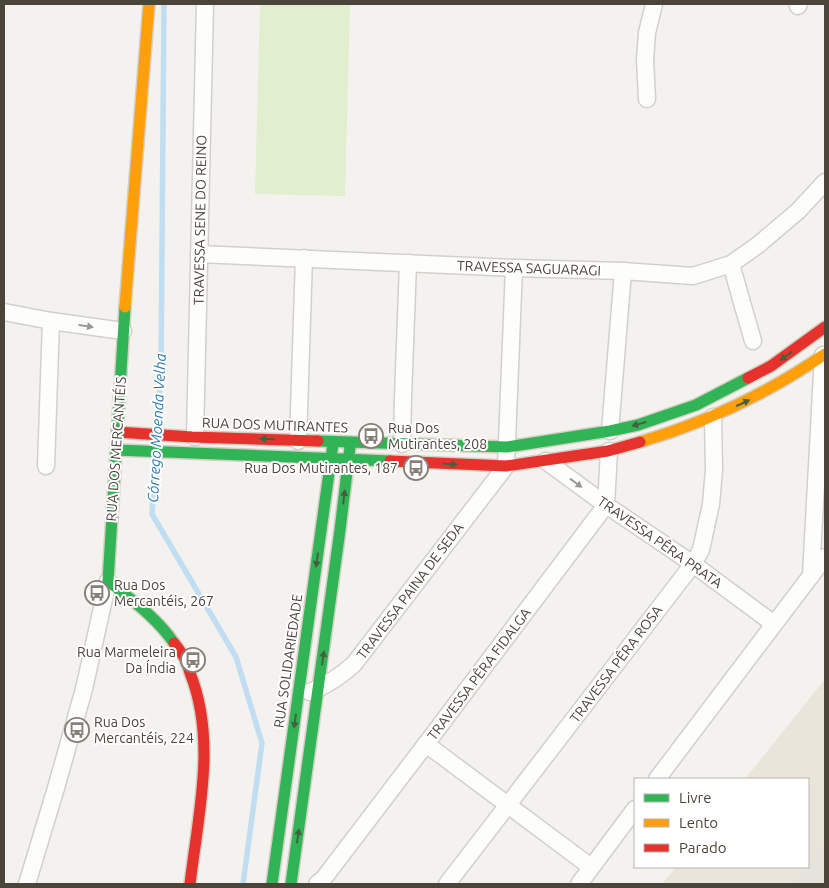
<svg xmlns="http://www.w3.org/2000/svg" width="829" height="888" font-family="Ubuntu,sans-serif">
<rect width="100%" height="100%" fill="#f4f2ee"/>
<polygon fill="#eae5da" points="825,679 825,884 662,884 676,867 808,867 808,779 745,779"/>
<polygon fill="#e1eecf" points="260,4 350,4 345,196 255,194"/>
<polygon fill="#e6e3df" points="825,841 825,884 795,884 808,867"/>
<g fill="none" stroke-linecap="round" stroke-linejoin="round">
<g stroke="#c0ddf1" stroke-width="5.5">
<polyline points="157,429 161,371 164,4"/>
<polyline points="156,456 152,514 236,657 262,743 243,884"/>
</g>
<defs>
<g id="street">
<polyline points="798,6 799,4"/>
<polyline points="647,99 645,59 647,33 654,4"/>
<polyline points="199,254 514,268 623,271 693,276 731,264 758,245 798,211 825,182"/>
<polyline points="731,264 753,341"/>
<polyline points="4,312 51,321 123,331"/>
<polyline points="610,431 623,271"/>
<polyline points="195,437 205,4"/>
<polyline points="298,441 304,258"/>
<polyline points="402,444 403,398 408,263"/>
<polyline points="546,461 606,505 693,564 774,624"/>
<polyline points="46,466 51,321"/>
<polyline points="811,576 823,355"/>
<path d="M310,692c17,-7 31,-16 44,-28l152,-198 8,-198"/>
<polyline points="426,744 591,867"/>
<polyline points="657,779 825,557"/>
<polyline points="27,884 56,788 84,689 108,581"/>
<polyline points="317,884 324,878 426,744 606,505 609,451"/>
<polyline points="447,884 693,564 701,550 711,504 714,470 713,417"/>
<polyline points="579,884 635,809"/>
</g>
<g id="fast">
<path d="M125,307l-17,274c24,19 49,37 66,62"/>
<polyline points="318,441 507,447 610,431 638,425 696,405 748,378"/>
<polyline points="116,450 390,461"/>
<polyline points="272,884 333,444"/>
<polyline points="291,884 340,530 350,447"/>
</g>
<g id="slow">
<polyline points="125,307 149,4"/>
<path d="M640,442c68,-20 127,-48 185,-88"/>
</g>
<g id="jam">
<polyline points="748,378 771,366 825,327"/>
<polyline points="117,432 192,437 318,441"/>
<polyline points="390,461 506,466 608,451 640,442"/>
<path d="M174,643c4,5 8,10 11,16 2,4 4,9 5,14 27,67 8,142 0,211"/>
</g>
</defs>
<use href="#street" stroke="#d2d0cb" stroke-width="19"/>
<use href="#fast" stroke="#d3cfc5" stroke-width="14"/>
<use href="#slow" stroke="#d3cfc5" stroke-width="14"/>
<use href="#jam" stroke="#d3cfc5" stroke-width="14"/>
<use href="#street" stroke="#fdfdfc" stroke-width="16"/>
<use href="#fast" stroke="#30b455" stroke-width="11"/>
<use href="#slow" stroke="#ff9f0a" stroke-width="11"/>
<use href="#jam" stroke="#e5322d" stroke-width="11"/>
</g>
<defs><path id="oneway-solid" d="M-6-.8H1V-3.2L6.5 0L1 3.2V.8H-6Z" transform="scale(1.25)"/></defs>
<g fill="#9b9791">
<use href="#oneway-solid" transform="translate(86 326) rotate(8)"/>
<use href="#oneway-solid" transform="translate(576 483) rotate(36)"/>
</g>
<g fill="#446040">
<use href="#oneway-solid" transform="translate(786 356) rotate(144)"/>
<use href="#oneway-solid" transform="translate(743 403) rotate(-25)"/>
<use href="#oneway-solid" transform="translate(639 424) rotate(164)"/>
<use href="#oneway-solid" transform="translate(267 439) rotate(-178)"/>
<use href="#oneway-solid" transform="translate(450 464) rotate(2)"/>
<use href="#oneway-solid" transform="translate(344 497) rotate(-83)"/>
<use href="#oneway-solid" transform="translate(317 560) rotate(98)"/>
<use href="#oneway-solid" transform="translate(323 658) rotate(-82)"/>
<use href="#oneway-solid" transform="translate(295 721) rotate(98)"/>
<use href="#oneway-solid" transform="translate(298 836) rotate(-82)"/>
</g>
<defs>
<symbol id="bus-ring" viewBox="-11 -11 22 22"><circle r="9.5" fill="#fff" stroke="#868178" stroke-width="1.5"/><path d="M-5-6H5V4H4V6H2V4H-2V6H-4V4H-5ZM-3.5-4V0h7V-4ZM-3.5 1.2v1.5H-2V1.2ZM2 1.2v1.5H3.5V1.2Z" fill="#868178"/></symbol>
</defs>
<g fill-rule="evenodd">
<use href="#bus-ring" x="357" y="422" width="28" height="28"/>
<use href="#bus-ring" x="402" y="454" width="28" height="28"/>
<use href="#bus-ring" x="83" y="579" width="28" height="28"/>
<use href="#bus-ring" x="179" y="646" width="28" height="28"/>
<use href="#bus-ring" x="63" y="716" width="28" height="28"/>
</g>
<g text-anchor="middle" stroke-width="4" stroke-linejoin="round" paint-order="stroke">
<g font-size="14" fill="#4b4439" stroke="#fff">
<text transform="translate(200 220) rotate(-89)" y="5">TRAVESSA SENE DO REINO</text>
<text transform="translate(529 268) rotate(2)" y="5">TRAVESSA SAGUARAGI</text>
<text transform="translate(275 425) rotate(2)" y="5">RUA DOS MUTIRANTES</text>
<text transform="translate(116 449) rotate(-86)" y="5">RUA DOS MERCANTÉIS</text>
<text transform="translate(660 542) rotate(35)" y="5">TRAVESSA PÊRA PRATA</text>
<text transform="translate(410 591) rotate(-53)" y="5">TRAVESSA PAINA DE SEDA</text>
<text transform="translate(288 661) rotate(-82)" y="5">RUA SOLIDARIEDADE</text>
<text transform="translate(616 664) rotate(-53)" y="5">TRAVESSA PÊRA ROSA</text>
<text transform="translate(479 674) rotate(-53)" y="5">TRAVESSA PÊRA FIDALGA</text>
</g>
<g font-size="14" fill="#4b4439" stroke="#fff" text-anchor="start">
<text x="388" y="433">Rua Dos<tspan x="388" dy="16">Mutirantes, 208</tspan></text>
<text x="398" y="473" text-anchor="end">Rua Dos Mutirantes, 187</text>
<text x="114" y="590">Rua Dos<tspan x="114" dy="16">Mercantéis, 267</tspan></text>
<text x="176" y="657" text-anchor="end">Rua Marmeleira<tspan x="176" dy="16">Da Índia</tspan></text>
<text x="94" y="727">Rua Dos<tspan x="94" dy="16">Mercantéis, 224</tspan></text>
</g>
<g font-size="15" font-style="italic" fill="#2e7ab2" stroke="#fff">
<text transform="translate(157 428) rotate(-87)" y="5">Córrego Moenda Velha</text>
</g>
</g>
<rect width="829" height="888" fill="none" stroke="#4b4439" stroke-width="10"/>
<rect x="634" y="778" width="175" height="90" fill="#ffffff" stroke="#b7b4b0"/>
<rect x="644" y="794" width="25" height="8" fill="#30b455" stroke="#b7b4b0"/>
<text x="679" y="803" font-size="15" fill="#4b4439">Livre</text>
<rect x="644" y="819" width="25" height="8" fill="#ff9f0a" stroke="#b7b4b0"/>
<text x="679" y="828" font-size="15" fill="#4b4439">Lento</text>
<rect x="644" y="844" width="25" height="8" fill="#e5322d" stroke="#b7b4b0"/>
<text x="679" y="853" font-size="15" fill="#4b4439">Parado</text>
</svg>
